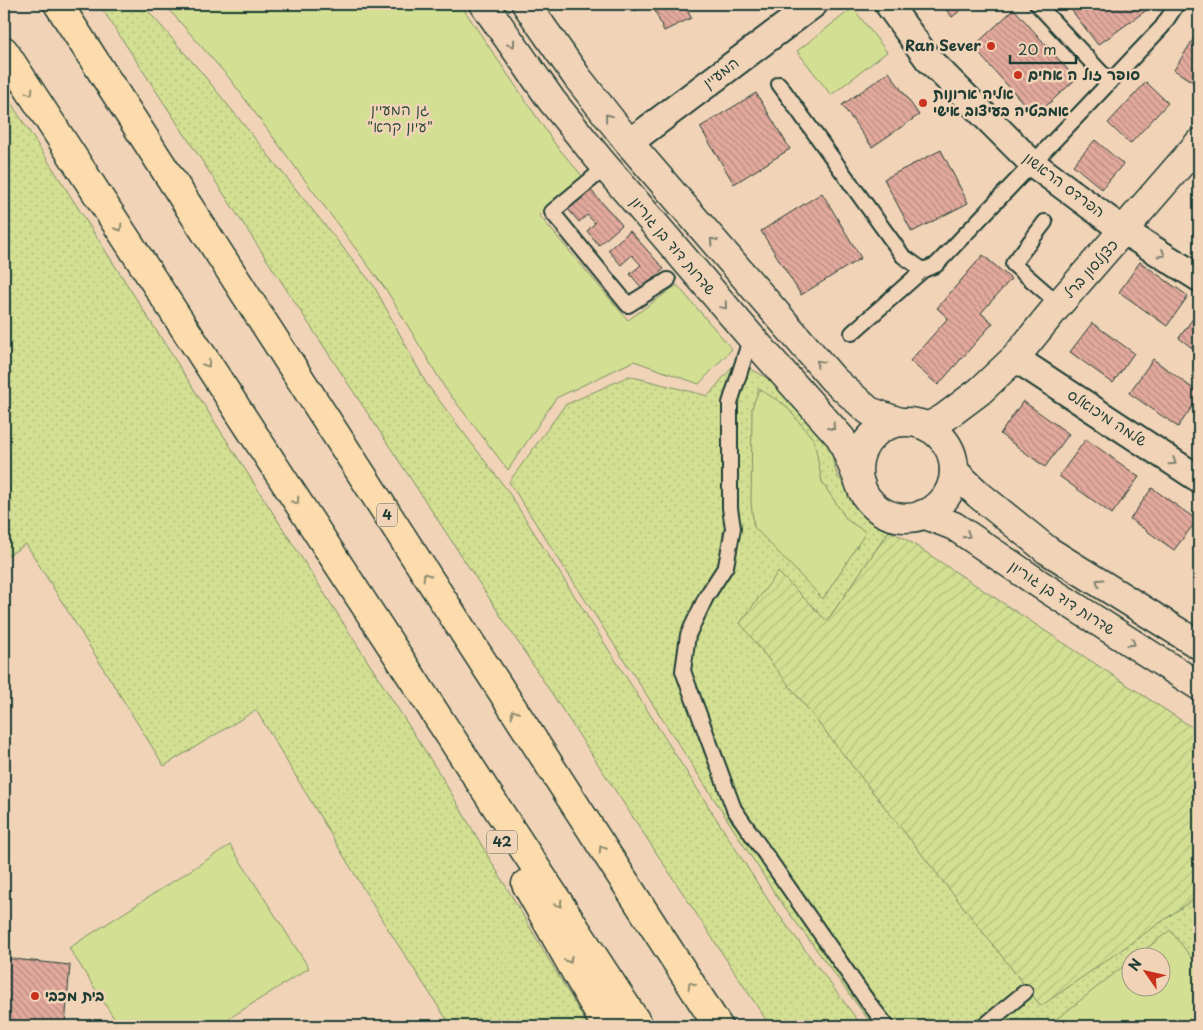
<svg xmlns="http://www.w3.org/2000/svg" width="1203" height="1030" font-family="'Playpen Sans','Playpen Sans Hebrew',sans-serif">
<defs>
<pattern id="grass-dots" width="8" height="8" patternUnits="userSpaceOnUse" patternTransform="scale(1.25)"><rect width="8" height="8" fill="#d3df92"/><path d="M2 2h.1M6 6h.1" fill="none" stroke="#b5c07e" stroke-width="1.8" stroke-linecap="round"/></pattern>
<pattern id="garden-furrows" width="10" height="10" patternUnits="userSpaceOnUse" patternTransform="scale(1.25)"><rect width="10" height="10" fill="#d3df92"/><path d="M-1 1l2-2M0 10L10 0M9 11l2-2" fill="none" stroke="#b5c07e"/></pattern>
<pattern id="building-back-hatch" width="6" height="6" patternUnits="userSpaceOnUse" patternTransform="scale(1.25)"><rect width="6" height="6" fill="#e3a99d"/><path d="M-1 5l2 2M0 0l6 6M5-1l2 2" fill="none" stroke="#b78b81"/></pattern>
</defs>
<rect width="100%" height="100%" fill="#f1d4b8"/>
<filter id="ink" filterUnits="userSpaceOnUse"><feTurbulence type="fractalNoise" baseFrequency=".02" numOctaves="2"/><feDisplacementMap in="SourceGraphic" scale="10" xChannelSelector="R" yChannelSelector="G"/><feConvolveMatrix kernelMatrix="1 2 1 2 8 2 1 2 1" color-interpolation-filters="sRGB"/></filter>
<g filter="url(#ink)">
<g fill="url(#grass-dots)" stroke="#798e63" fill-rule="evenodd">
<polygon points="99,4 142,4 202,73 374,286 426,383 507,490 770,903 862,1026 770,1026"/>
<polygon points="4,92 441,776 588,1026 451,1026 384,923 256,710 164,766 26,544 4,558"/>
<path d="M737,361l55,31 34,39 11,44 23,32 29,24 -62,90 -87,2 459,280v123h-326l-95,-128 -269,-416 56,-77 64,-29 79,20zM1130,958h30v30h-30z"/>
</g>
<g fill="#d3df92" stroke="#798e63">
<polygon points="164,4 460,4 555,144 584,178 539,215 628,320 677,285 732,349 699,384 634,361 556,398 508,470 445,388 387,291 230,79"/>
<polygon points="853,8 887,52 831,95 797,51"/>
<polygon points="759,389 785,405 814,440 822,482 847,520 866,532 823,599 754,527 751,503 752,408"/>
<polygon points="230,845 309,968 217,1026 119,1026 69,948"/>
<polygon points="1170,930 1199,967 1199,1026 1048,1026 1130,961 1130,988 1160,988 1160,958 1136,957"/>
</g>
<polygon fill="url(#garden-furrows)" stroke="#798e63" points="889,531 904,538 1199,732 1199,903 1194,899 1041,1006 740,623 778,572 827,621"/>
<g fill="url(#building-back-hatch)" stroke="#1f3d34">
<polygon points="629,4 650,4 632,12"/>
<polygon points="652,4 685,4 691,18 664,31"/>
<polygon points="941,4 969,4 952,17"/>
<polygon points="1067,4 1155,4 1098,45"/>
<polygon points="1014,9 1076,79 1035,116 973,47"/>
<polygon points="1199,30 1199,86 1174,70"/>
<polygon points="889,72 919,115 872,147 842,105"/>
<polygon points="1146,82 1168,103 1130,144 1108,123"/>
<polygon points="756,93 790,149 734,184 700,127"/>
<polygon points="1095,140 1123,164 1102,189 1073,165"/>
<polygon points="941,150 968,203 912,232 884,179"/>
<polygon points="589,188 622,225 599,245 587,231 595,223 587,215 579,222 567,208"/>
<polygon points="822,193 861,258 801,295 761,231"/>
<polygon points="630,231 664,269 642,288 630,274 641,265 632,255 621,265 608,250"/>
<polygon points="983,255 1011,279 981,313 993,323 938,385 910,361 948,318 937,308"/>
<polygon points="1140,262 1188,296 1167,326 1119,292"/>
<polygon points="1199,310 1199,353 1179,338"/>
<polygon points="1092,323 1134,353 1113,383 1070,352"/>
<polygon points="1153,359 1199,393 1199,397 1178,427 1129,393"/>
<polygon points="1023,401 1069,434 1045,467 1000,434"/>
<polygon points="1199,426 1199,438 1193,434"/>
<polygon points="1086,439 1139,477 1112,514 1059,476"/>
<polygon points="1152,488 1197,520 1174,550 1130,519"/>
<polygon points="1199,551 1199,561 1194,557"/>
<polygon points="4,958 70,965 65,1026 4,1026"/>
</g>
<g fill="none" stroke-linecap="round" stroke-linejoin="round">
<defs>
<g id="service">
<polyline points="1037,4 1110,82"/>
<polyline points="779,84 903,256 923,270 936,265 1162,27 1177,4"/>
<polyline points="606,167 552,212 628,305 668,280"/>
<polyline points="1045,222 1013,264 1059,304"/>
<polyline points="852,333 923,270"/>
<polyline points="751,337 730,403 730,508 733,528 726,566 706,597 688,635 683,671 734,809 868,1002 887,1026"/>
<polyline points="984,1026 1025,992"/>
</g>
<g id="minor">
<polyline points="888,4 928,59 1032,163 1124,231 1199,278"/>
<polyline points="629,143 814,4"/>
<polyline points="1015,358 1199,479"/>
</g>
<g id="tertiary">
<polyline points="484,4 552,101 599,159 751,337 841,438 861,486"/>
<polyline points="526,4 577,77 629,143 833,379 869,411 900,422"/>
<circle cx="906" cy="470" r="48"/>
<polyline points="928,427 944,418 980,391 1015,358 1059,304 1199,143"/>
<polyline points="954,471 979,495 1047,550 1199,645"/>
<polyline points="923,514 954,526 1041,585 1199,686"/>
</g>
<g id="motorway">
<polyline points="58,4 718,1026"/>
<polyline points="4,51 639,1026"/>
<polyline points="526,884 606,1026"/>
</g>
</defs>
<use href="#service" stroke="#1f3d34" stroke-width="18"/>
<use href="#minor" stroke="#1f3d34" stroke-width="30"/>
<use href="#tertiary" stroke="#1f3d34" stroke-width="31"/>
<use href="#motorway" stroke="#1f3d34" stroke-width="31"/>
<use href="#service" stroke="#f1d4b8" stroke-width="14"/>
<use href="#minor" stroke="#f1d4b8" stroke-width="26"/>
<use href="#tertiary" stroke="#f1d4b8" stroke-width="28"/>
<use href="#motorway" stroke="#fcdcac" stroke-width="28"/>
</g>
<defs><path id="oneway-chevron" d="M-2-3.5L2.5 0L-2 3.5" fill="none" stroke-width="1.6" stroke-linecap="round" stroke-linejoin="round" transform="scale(1.25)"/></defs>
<g stroke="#7d816f">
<use href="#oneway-chevron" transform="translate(512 44) rotate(55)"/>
<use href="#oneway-chevron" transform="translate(608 117) rotate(-128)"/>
<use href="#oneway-chevron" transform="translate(713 241) rotate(-131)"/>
<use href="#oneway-chevron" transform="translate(1162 254) rotate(32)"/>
<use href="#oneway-chevron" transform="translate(724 306) rotate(50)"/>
<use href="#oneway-chevron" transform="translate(819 363) rotate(-131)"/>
<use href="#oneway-chevron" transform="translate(832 427) rotate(48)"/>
<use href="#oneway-chevron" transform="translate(1173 462) rotate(33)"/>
<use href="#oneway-chevron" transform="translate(967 535) rotate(34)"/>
<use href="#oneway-chevron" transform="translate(1099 582) rotate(-148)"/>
<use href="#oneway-chevron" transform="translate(1132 643) rotate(33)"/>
</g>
<g stroke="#8e8c70">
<use href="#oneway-chevron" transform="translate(30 92) rotate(57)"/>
<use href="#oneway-chevron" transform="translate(119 228) rotate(57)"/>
<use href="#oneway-chevron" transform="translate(207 364) rotate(57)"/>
<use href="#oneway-chevron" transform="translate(296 501) rotate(57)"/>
<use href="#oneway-chevron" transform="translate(426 576) rotate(-123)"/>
<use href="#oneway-chevron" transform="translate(514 713) rotate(-123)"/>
<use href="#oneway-chevron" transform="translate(602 849) rotate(-123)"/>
<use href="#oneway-chevron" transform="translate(559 904) rotate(57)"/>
<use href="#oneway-chevron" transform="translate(569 960) rotate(61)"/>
<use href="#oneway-chevron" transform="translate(691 985) rotate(-123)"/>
</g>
</g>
<g fill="#c8321e" stroke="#f1d4b8" stroke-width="2">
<circle cx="991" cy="46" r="5"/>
<circle cx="1018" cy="75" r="5"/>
<circle cx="923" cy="103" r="5"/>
<circle cx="35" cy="996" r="5"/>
</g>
<g text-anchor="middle" stroke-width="5" stroke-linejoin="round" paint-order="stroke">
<g fill="#f1d4b8" stroke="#5e6a5c" stroke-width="1">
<rect x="377" y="503.5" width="20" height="23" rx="4"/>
<rect x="487" y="830.5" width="30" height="23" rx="4"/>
</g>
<g font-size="14" font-weight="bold" fill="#1f3d34">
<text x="387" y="520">4</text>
<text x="502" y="847">42</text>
</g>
<g font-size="15" font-weight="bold" fill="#1f3d34" stroke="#f1d4b8" text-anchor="start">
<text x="981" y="51" text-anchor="end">Ran Sever</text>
<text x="1028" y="80">סופר זול ה אחים</text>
<text x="933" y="99">אליה ארונות<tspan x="933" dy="17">אמבטיה בעיצוב אישי</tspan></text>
<text x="45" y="1001">בית מכבי</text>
</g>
<g font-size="15" fill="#1f3d34" stroke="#f1d4b8">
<text transform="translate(721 73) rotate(-37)" y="5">המעיין</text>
<text transform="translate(1064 185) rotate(37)" y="5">הפרדס הראשון</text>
<text transform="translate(673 246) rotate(50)" y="5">שדרות דוד בן גוריון</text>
<text transform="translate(1091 269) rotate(-48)" y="5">כצנלסון ברל</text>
<text transform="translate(1107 418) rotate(33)" y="5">שלמה מיכואלס</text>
<text transform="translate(1062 598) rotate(33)" y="5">שדרות דוד בן גוריון</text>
</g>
<g font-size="15" fill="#314d3d" stroke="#f1d4b8">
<text x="400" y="115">גן המעיין<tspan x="400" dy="17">"עיון קרא"</tspan></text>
</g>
</g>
<rect width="1203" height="1030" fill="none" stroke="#f1d4b8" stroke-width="20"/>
<rect x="10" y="10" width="1183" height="1010" fill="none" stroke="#1f3d34" stroke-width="2" filter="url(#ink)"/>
<g transform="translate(1146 972) rotate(304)"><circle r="24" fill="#f1d4b8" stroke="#9d9883"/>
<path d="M0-4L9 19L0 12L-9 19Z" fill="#c8321e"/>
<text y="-8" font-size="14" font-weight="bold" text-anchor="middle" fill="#1f3d34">N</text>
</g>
<path d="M1010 55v8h66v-8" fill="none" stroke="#1f3d34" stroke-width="2.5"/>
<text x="1018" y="55" font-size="15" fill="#1f3d34" stroke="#f1d4b8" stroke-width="4" paint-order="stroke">20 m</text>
</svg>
